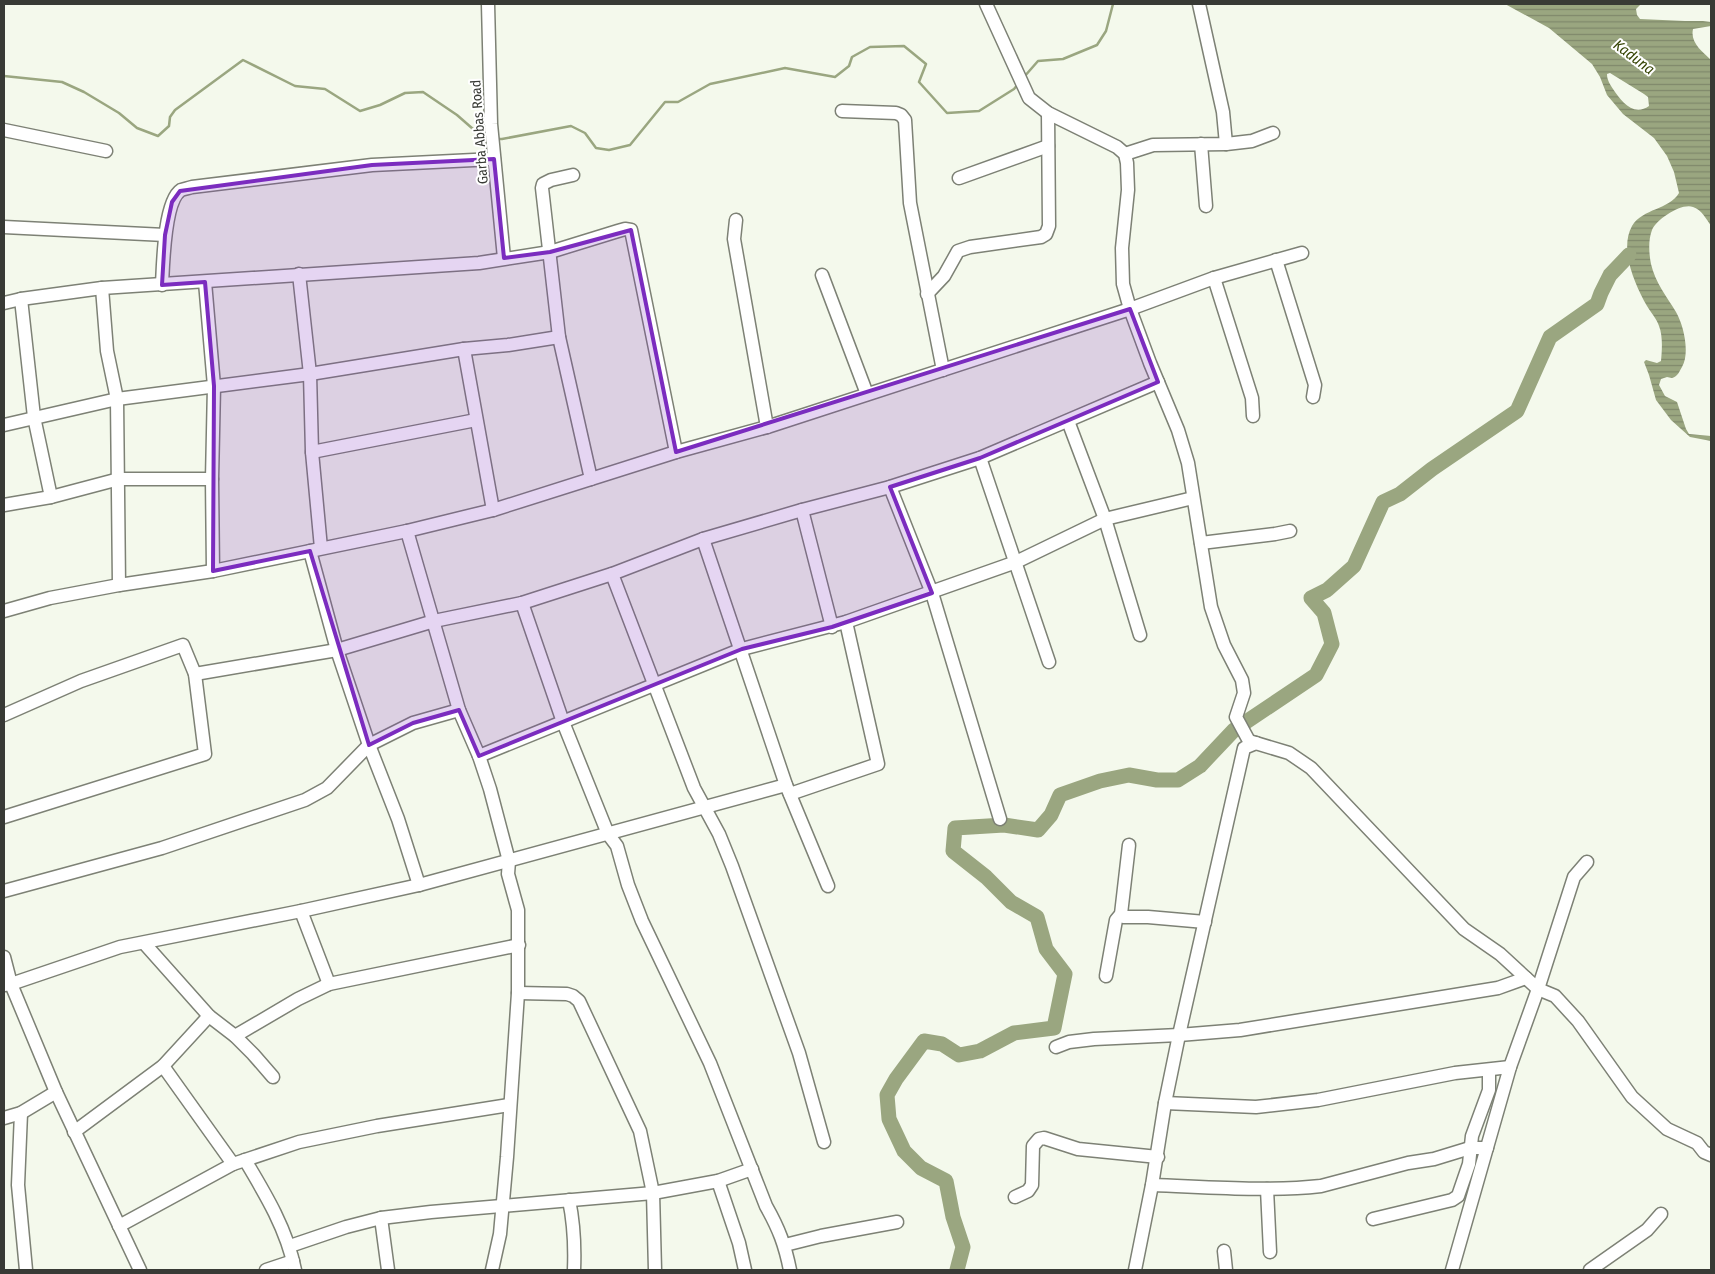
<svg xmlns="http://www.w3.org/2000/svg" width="1715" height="1274" font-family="'Fira Sans Condensed',sans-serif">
<defs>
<pattern id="water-rules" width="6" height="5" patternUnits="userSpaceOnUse" patternTransform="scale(1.25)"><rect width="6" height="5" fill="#9aa680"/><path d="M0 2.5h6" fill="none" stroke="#7f886a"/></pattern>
</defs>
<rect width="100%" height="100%" fill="#f4f9ec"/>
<path fill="url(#water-rules)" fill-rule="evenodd" d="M1505,4h136l-5,5 1,6 3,4 45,2h18l8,1v4l-18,3c-3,14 9,22 18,31v166c-4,-6 -10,-17 -18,-19 -12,-4 -36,12 -41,23 -4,10 -3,24 -1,34 4,18 16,33 25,48 8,14 14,41 6,55 -3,5 -4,9 -10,11l-5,-1 -6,2 -2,6 6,11 12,6 9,27 3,5 22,2v5l-21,-4 -19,-17 -15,-20 -7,-25 -5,-13 2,-2 11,3 4,-2c1,-11 2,-25 -2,-35 -2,-7 -8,-13 -12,-20 -12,-21 -28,-57 -15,-80 11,-18 37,-16 47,-33l-5,-21 -7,-16 -13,-18 -31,-24 -16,-19 -7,-18 -8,-13 -43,-36zM1610,73l34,21 4,3 1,9c-16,11 -28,-5 -36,-17 -3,-5 -6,-9 -6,-15z"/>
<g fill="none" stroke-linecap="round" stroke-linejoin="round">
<g stroke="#9aa680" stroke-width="2.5">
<polyline points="4,76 62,82 84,92 119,113 137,128 158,136 169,126 170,117 175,110 243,60 295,86 325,89 360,111 380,105 405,93 423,92 457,115 481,136 489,137"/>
<polyline points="1024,77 1038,61 1063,59 1097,45 1106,31 1113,4"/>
<polyline points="497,139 502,139 571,126 585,133 596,148 609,150 630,145 665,102 678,102 710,84 785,68 835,77 849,66 852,57 870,47 904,46 926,64 919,82 947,113 979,111 1014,89 1019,83"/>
</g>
<polyline stroke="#9aa680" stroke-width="15" points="957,1270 963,1247 953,1217 946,1181 921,1168 904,1151 889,1119 887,1095 896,1079 924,1041 942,1044 959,1055 980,1051 1014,1033 1054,1028 1065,974 1046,949 1037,917 1011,902 986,877 953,851 955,828 1004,825 1038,830 1051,815 1060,795 1100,781 1129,775 1157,780 1178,780 1200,766 1234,730 1316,675 1332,644 1324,613 1311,598 1327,590 1354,566 1383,502 1400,494 1432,469 1517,411 1550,337 1597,304 1601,293 1610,275 1629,255"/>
<defs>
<g id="minor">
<polyline points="488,4 491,124 504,258"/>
<polyline points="986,4 1029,98 1048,113 1117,147 1125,154 1127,163 1128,190 1122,248 1123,284 1130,309 1150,363 1178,430 1188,463 1211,607 1224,645 1242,680 1244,693 1236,717 1249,741 1289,753 1311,768 1464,929 1500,954 1538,989 1555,996 1578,1021 1632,1097 1667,1129 1697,1143 1704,1152 1711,1155"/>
<polyline points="1199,4 1223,112 1226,144"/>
<polyline points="842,111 896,113 901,115 905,120 910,203 943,370"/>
<polyline points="4,130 106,151"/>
<polyline points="1201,144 1206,206"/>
<polyline points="1125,154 1153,145 1226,144 1252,141 1273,133"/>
<polyline points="573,175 551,180 543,184 542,188 559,337 591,479"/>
<polyline points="959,178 1048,146"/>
<polyline points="736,220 734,239 767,427"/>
<polyline points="4,227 165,235"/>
<polyline points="1276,260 1315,385 1313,397"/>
<polyline points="299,274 310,374 312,452 321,548"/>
<polyline points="822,275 867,394"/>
<polyline points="1214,278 1252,398 1253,416"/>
<polyline points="205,282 214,386 212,479 213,571"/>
<path d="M162,285c1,-19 2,-84 19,-95 3,-1 8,-2 11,-3l180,-22 122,-6"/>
<polyline points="102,288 107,351 117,399 119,585"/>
<polyline points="927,294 944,276 958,251 970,247 1041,237 1046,234 1049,226 1048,113"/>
<polyline points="21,299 34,417 51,497"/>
<polyline points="4,303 21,299 102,288 479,263 550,252 618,231 625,229 631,230 676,452"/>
<polyline points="464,349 493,510"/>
<polyline points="1068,421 1105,519 1140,635"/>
<polyline points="4,425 117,399 310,374 464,349 508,345 559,337"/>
<polyline points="312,452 476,420"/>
<polyline points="980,458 1049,662"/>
<polyline points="890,487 932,593 1000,819"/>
<polyline points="4,505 51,497 119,479 212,479"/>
<polyline points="802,510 832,627"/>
<polyline points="407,531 459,710 479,756 490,789 509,861 508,874 518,910 518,993 507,1157 500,1234 492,1270"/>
<polyline points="703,539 786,785 828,886"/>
<polyline points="1201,543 1275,534 1290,531"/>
<polyline points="310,551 337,650 369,745 398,819 419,885"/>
<polyline points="612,574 694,788 719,834 732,866 799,1053 824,1142"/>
<path d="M522,603l41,119 45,112 9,12 11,39 14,36 68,142 56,143c13,23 19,39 24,64"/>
<polyline points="4,611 50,598 119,585 213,571 407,531 493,510 676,452 767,427 1130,309 1214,278 1302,253"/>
<polyline points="195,674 337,650 434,621 522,603 612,574 703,539 802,510 890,487 980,458 1158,382"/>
<polyline points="4,715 81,681 183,645 195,674 205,754 4,817"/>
<polyline points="479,756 742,649 846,622 1016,562 1105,519 1193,498"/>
<polyline points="790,794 878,764 846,622"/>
<polyline points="4,891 162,848 305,800 327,788 369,745 413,723 459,710"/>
<polyline points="301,911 329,984"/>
<polyline points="1121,914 1123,917 1148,917 1205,922"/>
<polyline points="144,943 209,1016 235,1036 253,1054 273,1077"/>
<polyline points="4,957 11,984 56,1092 140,1270"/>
<polyline points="1106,976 1116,920 1121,914 1129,845"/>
<polyline points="4,985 11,984 120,947 301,911 419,885 786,785"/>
<polyline points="518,993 567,994 573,996 579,1001 640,1131 653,1193 655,1270"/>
<polyline points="235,1036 298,999 329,984 519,945"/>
<polyline points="1056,1047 1069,1042 1094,1039 1179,1035 1240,1030 1498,988 1526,978"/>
<polyline points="163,1066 233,1164"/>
<polyline points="1165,1103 1256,1107 1318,1100 1455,1073 1510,1067"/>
<polyline points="21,1113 18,1185 26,1270"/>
<polyline points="4,1118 21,1113 56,1092"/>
<polyline points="74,1132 163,1066 209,1016"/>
<path d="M245,1160c21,35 42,70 50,110"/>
<polyline points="718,1181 739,1243 745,1270"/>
<path d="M1152,1185c56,2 114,7 169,1l87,-23 26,-4 36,-11h17"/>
<polyline points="1267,1189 1270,1252"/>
<polyline points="1015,1197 1028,1191 1032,1185 1033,1146 1039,1139 1044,1138 1078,1149 1158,1157"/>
<path d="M569,1200c5,24 6,46 5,70"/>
<polyline points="381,1218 388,1270"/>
<polyline points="1373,1219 1452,1200 1458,1196 1469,1164 1472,1136 1489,1090 1489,1070"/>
<polyline points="119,1226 233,1164 299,1142 377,1126 509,1105"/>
<polyline points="785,1245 821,1236 897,1222"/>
<polyline points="290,1246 346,1227 381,1218 431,1212 653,1193 718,1181 752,1169"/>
<polyline points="1224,1251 1226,1270"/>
<polyline points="266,1270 293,1261"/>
<polyline points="1135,1270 1152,1185 1165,1103 1179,1035 1244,748 1256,743"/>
<polyline points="1452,1270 1510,1067 1538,989 1574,877 1587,862"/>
<polyline points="1590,1270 1647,1230 1661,1214"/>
</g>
</defs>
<use href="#minor" stroke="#7d8175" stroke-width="15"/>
<use href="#minor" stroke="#fff" stroke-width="12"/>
</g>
<path fill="#7b2cbf" fill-opacity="0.2" stroke="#7b2cbf" stroke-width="4" stroke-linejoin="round" d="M494,159l10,99 46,-6 81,-22 45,222 454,-143 28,73 -178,76 -90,29 42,106 -100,34 -90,22 -263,107 -20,-46 -46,13 -44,22 -59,-194 -97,20 1,-185 -9,-104 -43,3 3,-50 7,-33 8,-11 192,-26z"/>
<g text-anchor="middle" stroke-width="4" stroke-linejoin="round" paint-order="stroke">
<g font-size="14" fill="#383a35" stroke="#fff">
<text transform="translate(479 132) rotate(-94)" y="5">Garba Abbas Road</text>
</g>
<g font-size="15" font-style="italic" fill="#374506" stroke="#fff">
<text transform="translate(1634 57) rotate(37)" y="5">Kaduna</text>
</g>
</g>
<rect width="1715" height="1274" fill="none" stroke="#383a35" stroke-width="10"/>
</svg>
